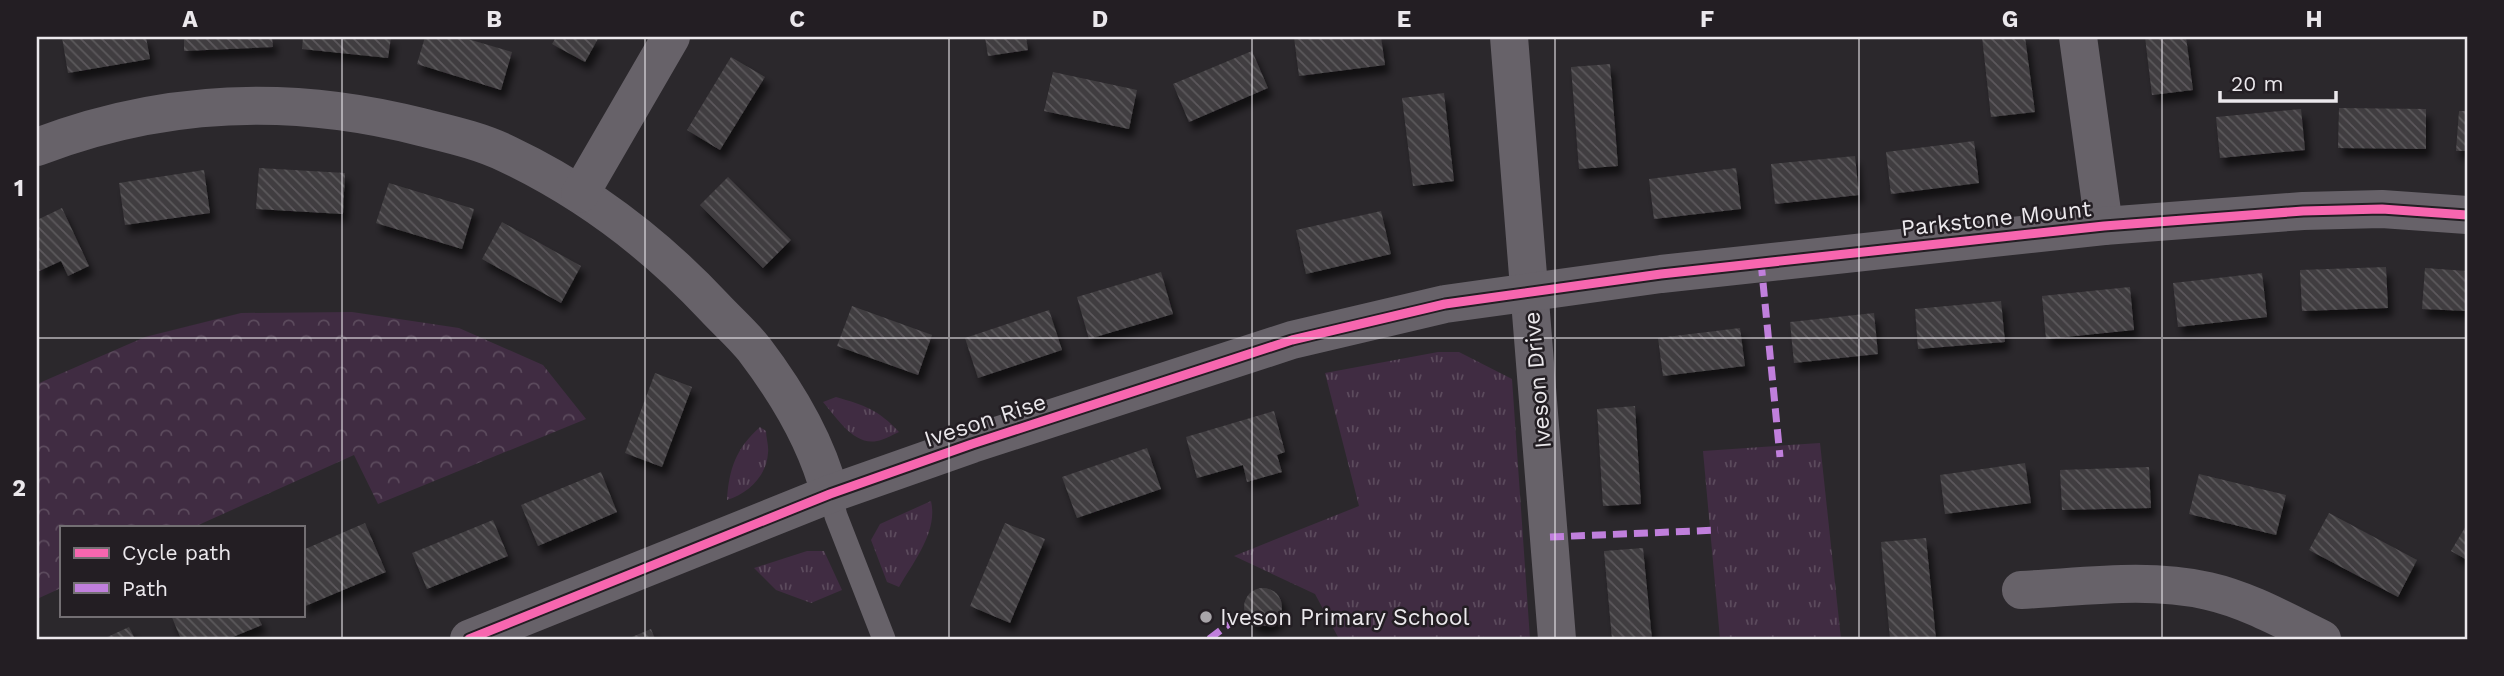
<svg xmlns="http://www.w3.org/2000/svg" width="2504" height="676" font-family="'Work Sans',sans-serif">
<defs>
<pattern id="grass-tufts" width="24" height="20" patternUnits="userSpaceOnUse" patternTransform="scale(1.75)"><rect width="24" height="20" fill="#402c42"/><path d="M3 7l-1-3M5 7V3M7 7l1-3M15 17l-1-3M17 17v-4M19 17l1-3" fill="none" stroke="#5c4b5d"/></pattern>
<pattern id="forest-crowns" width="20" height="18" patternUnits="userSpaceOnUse" patternTransform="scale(1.75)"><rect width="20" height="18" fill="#402c42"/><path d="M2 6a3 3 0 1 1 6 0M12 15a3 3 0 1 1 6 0" fill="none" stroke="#5c4b5d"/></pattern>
<pattern id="building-back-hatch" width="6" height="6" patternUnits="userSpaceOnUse" patternTransform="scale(1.75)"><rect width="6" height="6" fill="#403d40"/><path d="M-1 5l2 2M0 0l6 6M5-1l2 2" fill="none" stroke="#5c595c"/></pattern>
<filter id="shadow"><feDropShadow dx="4.5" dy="8" stdDeviation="3.5" flood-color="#0009"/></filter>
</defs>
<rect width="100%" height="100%" fill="#2b282c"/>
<g fill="url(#grass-tufts)">
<polygon points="1438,352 1459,352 1512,379 1530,639 1339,639 1315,594 1234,556 1359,506 1325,373"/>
<path d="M836,397c28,8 43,13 63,35 -7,3 -15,8 -22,9 -23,5 -41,-24 -54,-39z"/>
<path d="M760,427l6,4c0,7 3,15 2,22 -1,23 -21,41 -41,47 2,-31 9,-52 33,-73z"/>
<polygon points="1820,443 1841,639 1720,639 1703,451"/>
<path d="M931,501c7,31 -17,60 -32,86l-12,-5 -16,-42 9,-16z"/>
<polygon points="807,551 824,551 842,590 811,603 776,590 754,568"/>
</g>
<polygon fill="url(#forest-crowns)" points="352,312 459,328 543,365 586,419 378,504 354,455 194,527 61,527 61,588 37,599 37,384 145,337 241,313"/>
<g fill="url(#building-back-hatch)" filter="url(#shadow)">
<polygon points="62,37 146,37 150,59 68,73"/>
<polygon points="184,37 272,37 273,47 184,51"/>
<polygon points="303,37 391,37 388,58 302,49"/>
<polygon points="425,37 461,37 512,52 501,90 417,64"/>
<polygon points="556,37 599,37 585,62 552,44"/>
<polygon points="985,37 1026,37 1028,50 988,56"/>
<polygon points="1294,37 1381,37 1385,65 1299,76"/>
<polygon points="1982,37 2025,37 2035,112 1991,117"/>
<polygon points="2145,37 2186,37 2193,90 2152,95"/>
<polygon points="1252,51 1268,88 1189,122 1173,84"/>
<polygon points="731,57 765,77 720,150 687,130"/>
<polygon points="1610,64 1618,166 1579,169 1571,67"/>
<polygon points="1053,72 1137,90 1129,129 1044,111"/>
<polygon points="1444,93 1454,181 1413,186 1402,98"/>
<polygon points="2339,108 2426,109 2426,149 2338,148"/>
<polygon points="2301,109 2305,150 2220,158 2216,117"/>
<polygon points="2459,111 2467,111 2467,151 2456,151"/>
<polygon points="1974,141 1979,183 1891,194 1886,152"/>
<polygon points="1855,156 1859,195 1775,204 1771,164"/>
<polygon points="259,168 345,173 343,214 256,209"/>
<polygon points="1736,168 1741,209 1654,219 1649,179"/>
<polygon points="204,170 210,213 125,225 119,183"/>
<polygon points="728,177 791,240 763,268 700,205"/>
<polygon points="389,183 474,209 462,249 376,223"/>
<polygon points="62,208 89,266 68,276 61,261 37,272 37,220"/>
<polygon points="1381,211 1391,254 1306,274 1296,230"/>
<polygon points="502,222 581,266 561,303 482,259"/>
<polygon points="2386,267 2388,308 2302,311 2300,270"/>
<polygon points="2425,268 2467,271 2467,311 2422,309"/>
<polygon points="1161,272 1173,314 1089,339 1077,297"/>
<polygon points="2262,273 2267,317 2178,327 2173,283"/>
<polygon points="2130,287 2134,330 2046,339 2042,296"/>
<polygon points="2001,301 2005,342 1918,349 1915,309"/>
<polygon points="852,306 932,335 918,375 837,346"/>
<polygon points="1049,310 1062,350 978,378 965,338"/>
<polygon points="1874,313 1878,354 1794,363 1790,322"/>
<polygon points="1740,328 1745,366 1663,376 1658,338"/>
<polygon points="655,373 692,387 662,467 625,453"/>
<polygon points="1635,406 1641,504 1603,506 1597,409"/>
<polygon points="1274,411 1285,452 1277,455 1282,472 1247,482 1243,465 1197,478 1186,437"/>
<polygon points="1147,448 1161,489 1077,518 1062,477"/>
<polygon points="2025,463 2031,503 1945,514 1940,475"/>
<polygon points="2149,467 2151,508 2062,510 2060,470"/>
<polygon points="601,472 617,512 538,546 521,505"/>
<polygon points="2199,474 2286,495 2276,535 2189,514"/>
<polygon points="2329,513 2417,560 2398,597 2309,550"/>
<polygon points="493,520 508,556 427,589 412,553"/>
<polygon points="365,523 386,572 303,607 303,550"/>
<polygon points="1005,523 1045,539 1010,623 970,606"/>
<polygon points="2467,524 2467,560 2451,551"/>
<polygon points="1926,538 1936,639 1890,639 1881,542"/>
<polygon points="1643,548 1652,639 1612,639 1604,551"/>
<circle cx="1263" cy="607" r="19"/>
<polygon points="171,615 257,615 262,625 228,639 181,639"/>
<polygon points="129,627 135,639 103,639"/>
<polygon points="651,629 655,639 627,639"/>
</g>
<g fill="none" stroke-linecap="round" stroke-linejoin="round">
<polyline stroke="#676269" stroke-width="23" points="830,494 836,516 884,639"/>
<g stroke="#676269" stroke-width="38">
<polyline points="1509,37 1557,639"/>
<polyline points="2078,37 2104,226"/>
<path d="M37,147c125,-48 255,-53 384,-20 28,7 60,14 86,27 78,37 148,90 207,153 13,14 28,27 40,42 32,42 63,94 76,145"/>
<polyline points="580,194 671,37"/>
<path d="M2021,590c61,-3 127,-13 187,1 40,9 77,30 114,48"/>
<polyline points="469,639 830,494 972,444 1292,340 1445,304 1661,274 2104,226 2303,211 2382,209 2467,215"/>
</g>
<g stroke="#c07fdc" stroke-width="7" stroke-dasharray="14 7" stroke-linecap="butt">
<polyline points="1761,262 1780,457"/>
<polyline points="1550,537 1718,530"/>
<polyline points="1209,639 1229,624"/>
</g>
<defs>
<polyline id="cycleway" points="469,639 830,494 972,444 1292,340 1445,304 1661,274 2104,226 2303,211 2382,209 2467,215"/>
</defs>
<use href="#cycleway" stroke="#231e23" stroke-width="13"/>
<use href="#cycleway" stroke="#f766af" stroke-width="9"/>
</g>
<path fill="none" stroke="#ebe8ec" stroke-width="2" stroke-opacity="0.55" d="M342,37v602M645,37v602M949,37v602M1252,37v602M1555,37v602M1859,37v602M2162,37v602M37,338h2430"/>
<circle fill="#a8a5a9" stroke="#231e23" stroke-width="2.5" cx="1206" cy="617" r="7"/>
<g text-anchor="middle" stroke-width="5" stroke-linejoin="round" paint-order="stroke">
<g font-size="23" fill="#ebe8ec" stroke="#231e23">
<text transform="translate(1996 218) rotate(-6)" y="8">Parkstone Mount</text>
<text transform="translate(1537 380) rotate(-95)" y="8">Iveson Drive</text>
<text transform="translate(985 420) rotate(-18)" y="8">Iveson Rise</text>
</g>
<g font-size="23" fill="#ebe8ec" stroke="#231e23" text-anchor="start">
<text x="1220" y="625">Iveson Primary School</text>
</g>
</g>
<rect width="2504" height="676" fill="none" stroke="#231e23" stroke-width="77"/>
<rect x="60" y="526" width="245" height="91" fill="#231e23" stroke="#736f73" stroke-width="2"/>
<rect x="74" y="548" width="35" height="10" fill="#f766af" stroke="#736f73" stroke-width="2"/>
<text x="122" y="560" font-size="21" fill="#ebe8ec">Cycle path</text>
<rect x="74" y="583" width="35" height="10" fill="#c07fdc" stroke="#736f73" stroke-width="2"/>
<text x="122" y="596" font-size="21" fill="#ebe8ec">Path</text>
<path d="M2220 91v10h116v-10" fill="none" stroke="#ebe8ec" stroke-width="3.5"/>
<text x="2231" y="91" font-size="21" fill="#ebe8ec" stroke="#231e23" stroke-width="5" paint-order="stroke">20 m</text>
<rect x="38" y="38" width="2428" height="600" fill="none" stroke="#ebe8ec" stroke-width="2.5"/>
<g font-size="23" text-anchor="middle" font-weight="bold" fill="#ebe8ec">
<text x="190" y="27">A</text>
<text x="494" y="27">B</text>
<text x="797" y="27">C</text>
<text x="1100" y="27">D</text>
<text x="1404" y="27">E</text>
<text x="1707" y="27">F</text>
<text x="2010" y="27">G</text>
<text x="2314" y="27">H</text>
<text x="19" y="196">1</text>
<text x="19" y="496">2</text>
</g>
</svg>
